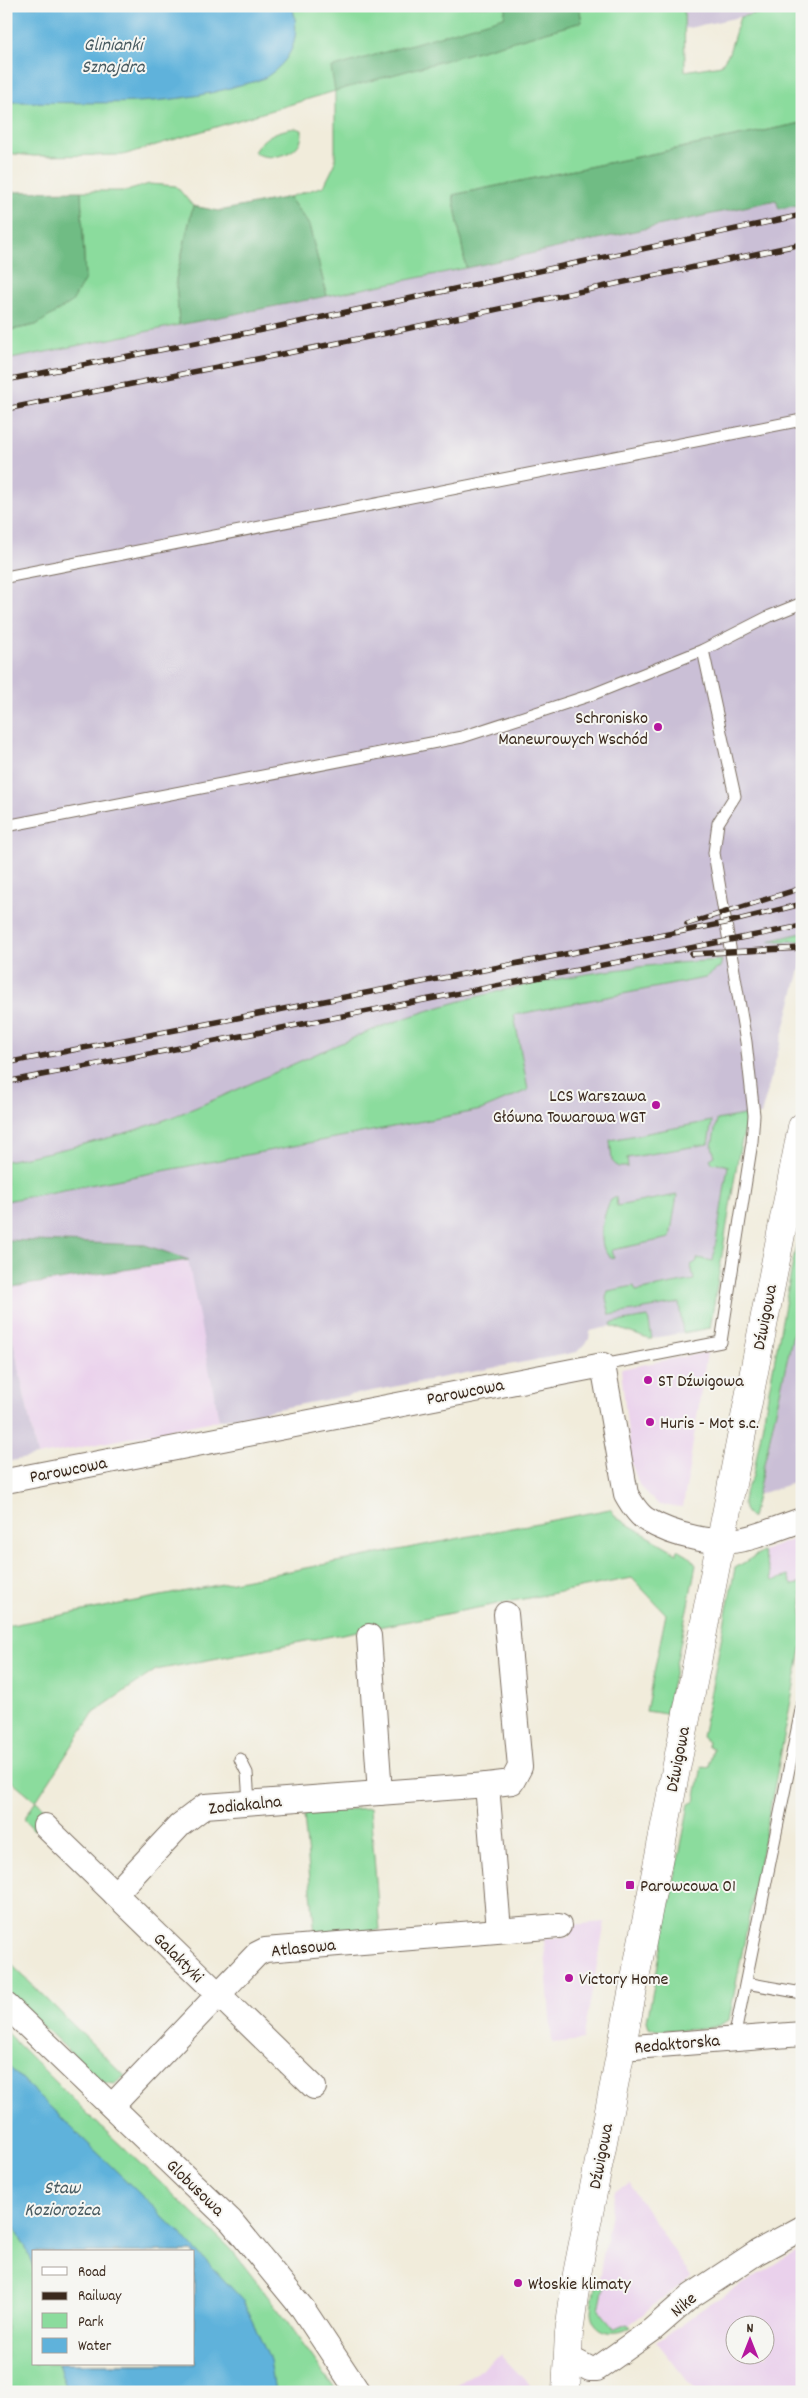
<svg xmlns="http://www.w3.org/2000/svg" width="808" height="2398" font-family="Dekko,sans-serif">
<rect width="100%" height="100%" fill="#f6f6f2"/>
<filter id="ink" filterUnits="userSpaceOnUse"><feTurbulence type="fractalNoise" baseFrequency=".02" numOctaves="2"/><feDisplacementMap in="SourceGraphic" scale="10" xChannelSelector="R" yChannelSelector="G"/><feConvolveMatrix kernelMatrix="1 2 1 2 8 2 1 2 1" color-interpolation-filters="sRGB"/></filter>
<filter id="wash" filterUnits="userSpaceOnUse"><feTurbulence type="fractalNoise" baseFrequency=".0096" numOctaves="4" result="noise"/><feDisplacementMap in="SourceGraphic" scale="20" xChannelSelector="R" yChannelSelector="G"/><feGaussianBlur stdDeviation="1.12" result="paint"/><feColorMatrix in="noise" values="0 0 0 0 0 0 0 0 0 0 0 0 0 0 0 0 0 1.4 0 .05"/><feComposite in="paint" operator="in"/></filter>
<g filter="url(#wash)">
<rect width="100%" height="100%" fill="#f1ecdb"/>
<g fill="#ead1ec" fill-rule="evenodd">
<polygon points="189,1260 219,1420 37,1456 7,1309 6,1288"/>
<polygon points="707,1352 683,1507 659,1505 639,1485 631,1462 621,1369"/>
<polygon points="802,1536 802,1583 792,1585 788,1576 772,1581 763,1551"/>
<polygon points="605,1922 583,2040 552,2043 544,1939 570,1937 570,1925"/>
<polygon points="630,2184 691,2277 621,2331 608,2332 594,2312 602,2261 615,2190"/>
<path d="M802,2248v144h-106l-39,-50 52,-38zM736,2326h30v30h-30z"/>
<polygon points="501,2355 536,2392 447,2392 464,2381"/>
</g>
<g fill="#cabfd6">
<polygon points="684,6 790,6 684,29"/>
<polygon points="802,172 802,962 761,1115 749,1115 739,1152 710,1328 648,1339 612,1326 590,1331 589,1339 577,1352 219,1420 188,1260 6,1288 6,360 466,268 776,200"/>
<polygon points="802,1293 802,1480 757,1495"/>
<polygon points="6,1306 37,1456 6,1462"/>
</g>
<g fill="#8bdc9d" stroke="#63835e" fill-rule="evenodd">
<polygon points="6,6 506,6 501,44 582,22 579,6 684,6 685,71 721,65 729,53 740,17 790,6 802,6 802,123 453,195 466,268 327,296 309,225 289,197 324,186 335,164 335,91 123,155 34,156 6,153"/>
<path d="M295,128l7,2c0,4 0,9 -2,12 -7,15 -35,19 -46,10 10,-17 23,-21 41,-24z"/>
<polygon points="149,184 176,186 193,206 176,279 179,325 6,360 6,331 36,325 85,279 81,191 127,191"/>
<polygon points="802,933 802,941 769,941"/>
<path d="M722,960l-2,7 -15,11 -191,37 14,75 -47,20 -475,91v-40c56,-11 111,-23 164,-43 66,-26 129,-58 195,-85 110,-44 239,-67 357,-73z"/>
<polygon points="749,1114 739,1152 710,1328 683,1333 679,1303 610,1315 606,1298 608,1291 634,1286 636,1291 694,1280 691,1265 696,1262 698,1258 713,1261 728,1166 718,1163 713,1164 710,1159 715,1156 712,1146 717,1120"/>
<polygon points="712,1121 708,1144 627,1158 628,1167 618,1167 612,1161 610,1140"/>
<path d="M677,1195l-7,43 -58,12 2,8c-20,-4 -11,-46 -3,-58l5,-3 1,9z"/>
<path d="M802,1213v80l-50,225c-17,-11 -6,-28 1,-42z"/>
<polygon points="648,1317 652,1339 648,1339 612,1326 611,1323"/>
<polygon points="610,1509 617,1518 677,1553 678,1549 688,1555 696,1565 666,1714 646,1711 666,1614 632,1578 156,1670 94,1712 36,1801 51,1815 34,1830 24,1819 36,1801 6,1776 6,1741 10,1736 6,1729 6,1626"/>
<path d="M763,1551l9,30 16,-5 4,9 10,-2v61l-73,376c-19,13 -50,9 -73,10l-7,-3 -2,-6 42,-217 6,-3 7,-35 7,1 4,-19 -6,-2 1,-4 -6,-5 33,-169z"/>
<polygon points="370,1808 380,1930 318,1935 315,1934 304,1816 307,1812"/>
<polygon points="6,1959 125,2076 114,2084 101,2082 6,1990"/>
<path d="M6,2032l89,89 136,128 56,72 50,71h-331zM34,2252h160v112h-160z"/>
<path d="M596,2284l8,1 -5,25 16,19 12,-5 4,3c-15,10 -38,7 -40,-15 0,-9 3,-20 5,-28z"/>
</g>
<g fill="#70bc84" stroke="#567351">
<polygon points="506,6 579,6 582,22 335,91 331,68 504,17"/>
<polygon points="802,123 802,204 779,209 776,200 466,268 453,195"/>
<polygon points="81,191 85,279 72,302 36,325 6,331 6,192"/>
<polygon points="289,197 309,225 327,296 179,325 176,280 193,206 219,211"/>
<polygon points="6,1240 145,1245 189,1260 6,1288"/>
</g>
<g fill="#5fb2db" stroke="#4d6e7c">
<path d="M6,6h286c9,28 2,52 -23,69 -8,6 -20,8 -29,10 -74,24 -155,17 -233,17z"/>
<polygon points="6,2064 175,2228 242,2299 270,2360 275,2392 68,2392 58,2364 194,2364 194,2252 34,2252 34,2269 25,2246 6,2213"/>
</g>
</g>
<g filter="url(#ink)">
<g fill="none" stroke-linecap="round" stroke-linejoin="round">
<defs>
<g id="lane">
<polyline points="6,577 802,420"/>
<polyline points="6,826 462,737 591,695 703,650 770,616 802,603"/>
<polyline points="603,1365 721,1342 752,1142 754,1115 746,1042 714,853 718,823 735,796 703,650"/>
<polyline points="240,1759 247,1773 249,1802"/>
<polyline points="746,1983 802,1993"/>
<polyline points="734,2039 802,1705"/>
</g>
<g id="street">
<path d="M6,1481l597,-116 23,129c5,9 12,21 21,26 25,15 69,26 97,19 19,-4 39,-13 58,-19"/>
<polyline points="369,1636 380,1793"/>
<polyline points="45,1826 314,2087"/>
<polyline points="115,1894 180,1825 205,1806 487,1785"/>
<polyline points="499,1930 487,1785 512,1782 520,1767 506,1614"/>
<polyline points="6,2005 231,2221 303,2309 358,2392"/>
<polyline points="621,2048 802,2034"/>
<polyline points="112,2106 257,1954 265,1950 559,1926"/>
<polyline points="567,2357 590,2369 597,2369 652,2330 691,2296 756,2253 802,2228"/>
</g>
<polyline id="secondary" points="566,2392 569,2333 577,2274 802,1127"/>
</defs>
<use href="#lane" stroke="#7b6e60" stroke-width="13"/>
<use href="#street" stroke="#7b6e60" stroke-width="26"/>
<use href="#secondary" stroke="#7b6e60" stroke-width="29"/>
<use href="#lane" stroke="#fff" stroke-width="11"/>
<use href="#street" stroke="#fff" stroke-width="24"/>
<use href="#secondary" stroke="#fff" stroke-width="28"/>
<defs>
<g id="rail">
<polyline points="6,380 257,331 802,215"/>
<polyline points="6,409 368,337 802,244"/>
<polyline points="687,924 802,888"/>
<polyline points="692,954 802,948"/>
<polyline points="6,1063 725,923 802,904"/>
<polyline points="6,1082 802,926"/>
</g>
</defs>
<use href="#rail" stroke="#3b2a1e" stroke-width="5.5"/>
<use href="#rail" stroke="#f6f6f2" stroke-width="4" stroke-dasharray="11" stroke-linecap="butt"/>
</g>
</g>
<g fill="#b5179e" stroke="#f6f6f2" stroke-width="2">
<circle cx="658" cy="727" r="5"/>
<circle cx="656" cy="1105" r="5"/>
<circle cx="648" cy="1380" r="5"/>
<circle cx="650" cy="1422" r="5"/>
<rect x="625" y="1880" width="10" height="10" rx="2.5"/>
<circle cx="569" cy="1978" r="5"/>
<circle cx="518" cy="2283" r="5"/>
</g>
<g text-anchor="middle" stroke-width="4" stroke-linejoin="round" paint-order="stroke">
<g font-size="18" fill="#3b2a1e" stroke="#f6f6f2" text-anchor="start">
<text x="648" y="723" text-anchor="end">Schronisko<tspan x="648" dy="21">Manewrowych Wschód</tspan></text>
<text x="646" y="1101" text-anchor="end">LCS Warszawa<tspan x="646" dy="21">Główna Towarowa WGT</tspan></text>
<text x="658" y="1386">ST Dźwigowa</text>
<text x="660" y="1428">Huris - Mot s.c.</text>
<text x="640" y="1891">Parowcowa 01</text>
<text x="579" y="1984">Victory Home</text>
<text x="528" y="2289">Włoskie klimaty</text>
</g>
<g font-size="18" fill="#3b2a1e" stroke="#f6f6f2">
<text transform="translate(764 1317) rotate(-79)" y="6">Dźwigowa</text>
<text transform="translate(465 1391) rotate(-11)" y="6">Parowcowa</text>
<text transform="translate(68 1469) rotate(-11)" y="6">Parowcowa</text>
<text transform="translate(677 1759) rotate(-79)" y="6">Dźwigowa</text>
<text transform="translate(245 1804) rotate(-6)" y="6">Zodiakalna</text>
<text transform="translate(303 1947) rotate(-6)" y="6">Atlasowa</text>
<text transform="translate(179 1957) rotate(45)" y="6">Galaktyki</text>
<text transform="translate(677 2043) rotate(-5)" y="6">Redaktorska</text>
<text transform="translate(600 2156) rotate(-79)" y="6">Dźwigowa</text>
<text transform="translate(196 2187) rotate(44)" y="6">Globusowa</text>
<text transform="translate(683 2304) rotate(-40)" y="6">Nike</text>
</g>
<g font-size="19" font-style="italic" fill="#485a60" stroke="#f6f6f2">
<text x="113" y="50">Glinianki<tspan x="113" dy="22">Sznajdra</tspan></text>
<text x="62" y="2193">Staw<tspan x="62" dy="22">Koziorożca</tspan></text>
</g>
</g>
<rect width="808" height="2398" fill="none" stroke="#f6f6f2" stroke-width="25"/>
<rect x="32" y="2250" width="162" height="115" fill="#f6f6f2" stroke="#aba49d"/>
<rect x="42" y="2267" width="25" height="8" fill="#ffffff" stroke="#aba49d"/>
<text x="78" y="2276" font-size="15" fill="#3b2a1e">Road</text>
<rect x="42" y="2292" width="25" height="8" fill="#3b2a1e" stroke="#aba49d"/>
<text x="78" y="2300" font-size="15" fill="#3b2a1e">Railway</text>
<rect x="42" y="2313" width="25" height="15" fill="#8bdc9d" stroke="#aba49d"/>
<text x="78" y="2326" font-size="15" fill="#3b2a1e">Park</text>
<rect x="42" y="2338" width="25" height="15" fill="#5fb2db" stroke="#aba49d"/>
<text x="78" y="2350" font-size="15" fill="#3b2a1e">Water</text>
<g transform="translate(750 2340)"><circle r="24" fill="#f6f6f2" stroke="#aba49d"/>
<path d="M0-4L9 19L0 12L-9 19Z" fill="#b5179e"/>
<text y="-8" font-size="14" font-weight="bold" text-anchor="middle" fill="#3b2a1e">N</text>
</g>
</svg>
